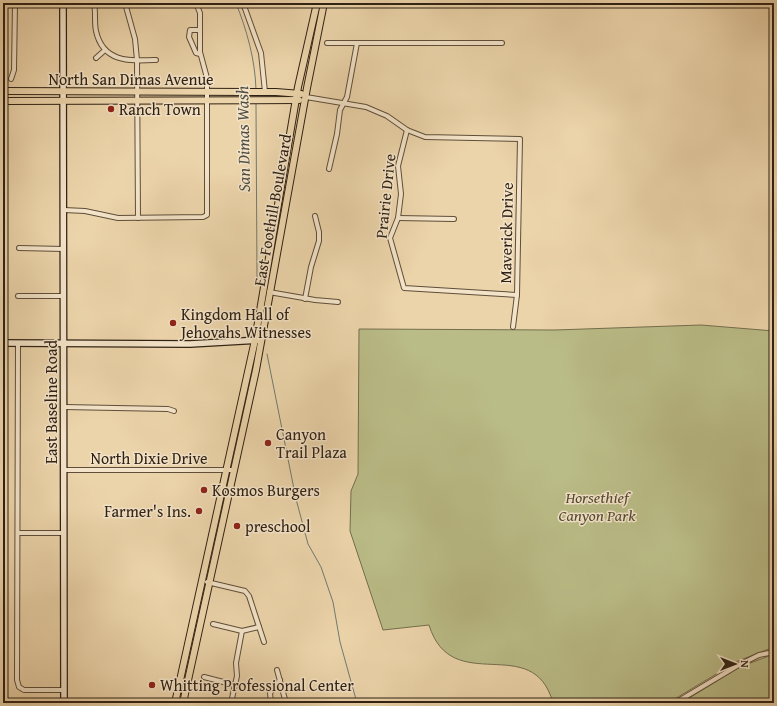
<svg xmlns="http://www.w3.org/2000/svg" width="777" height="706" font-family="'Gentium Book Plus',serif">
<rect width="100%" height="100%" fill="#ecd4aa"/>
<filter id="stains"><feTurbulence type="fractalNoise" baseFrequency=".005" numOctaves="4"/><feColorMatrix values="0 0 0 0 .2 0 0 0 0 .09 0 0 0 0 .02 0 0 0 .5 -.17"/></filter>
<radialGradient id="worn" r=".72"><stop offset=".6" stop-color="#630" stop-opacity="0"/><stop offset="1" stop-color="#630" stop-opacity=".3"/></radialGradient>
<g fill="#babc87" stroke="#746e4e">
<path d="M701,325l73,6v316l-36,14 -70,42h-115c-20,-73 -101,-4 -124,-78l-46,5 -33,-99 1,-40 7,-17 1,-145 196,1z"/>
<polygon points="774,654 774,703 681,703 740,667"/>
</g>
<g fill="none" stroke-linecap="round" stroke-linejoin="round">
<g stroke="#707a73" stroke-width="1">
<path d="M236,3c11,28 19,56 20,86"/>
<polyline points="256,103 257,278"/>
<polyline points="267,354 296,499 308,544 321,567 333,602 340,642 357,703"/>
</g>
<defs>
<g id="minor">
<path d="M94,3c2,9 0,19 2,28 7,32 34,30 60,29"/>
<polyline points="125,3 135,39 137,60 138,218"/>
<polyline points="243,3 261,53 265,92"/>
<polyline points="200,30 190,30 189,37 196,53 200,54"/>
<polyline points="327,43 502,43"/>
<polyline points="96,58 105,50"/>
<polyline points="11,79 14,70 15,3"/>
<polyline points="306,97 366,107 387,116 407,130 425,137 520,139 517,295 513,327"/>
<polyline points="407,130 398,166 401,194 398,218 390,238 404,288 517,295"/>
<polyline points="329,169 337,134 340,110 347,97 357,43"/>
<polyline points="64,210 85,211 118,218 203,217 207,215 207,78 200,52 200,13 196,3"/>
<polyline points="398,218 454,219"/>
<polyline points="19,248 64,249"/>
<polyline points="269,292 315,300 338,302"/>
<polyline points="18,296 64,296"/>
<polyline points="305,299 311,267 319,241 319,232 315,216"/>
<polyline points="18,343 17,680 19,687 24,690 64,690"/>
<polyline points="64,407 168,409 174,411"/>
<polyline points="65,470 233,470"/>
<polyline points="18,533 64,533"/>
<polyline points="207,582 245,591 249,596 264,642"/>
<polyline points="213,624 242,631 259,627"/>
<polyline points="277,670 286,703"/>
<polyline points="204,677 235,685"/>
<polyline points="176,699 199,703"/>
<polyline points="231,703 237,676 236,663 242,631"/>
<polyline points="271,703 270,693 280,680"/>
<polyline points="675,703 737,666 759,655 774,652"/>
</g>
<g id="secondary">
<polyline points="63,3 64,703"/>
<polyline points="3,343 190,344 259,340"/>
</g>
<g id="primary">
<polyline points="3,91 276,92 301,94"/>
<polyline points="3,101 299,100"/>
<polyline points="175,703 255,340 298,87 317,3"/>
<polyline points="183,703 256,370 307,88 324,3"/>
</g>
</defs>
<use href="#minor" stroke="#5e4e3a" stroke-width="6"/>
<use href="#secondary" stroke="#2f2114" stroke-width="8"/>
<use href="#primary" stroke="#2f2114" stroke-width="8"/>
<use href="#minor" stroke="#f3e3c8" stroke-width="4"/>
<use href="#secondary" stroke="#f3e3c8" stroke-width="5.5"/>
<use href="#primary" stroke="#ecd4aa" stroke-width="6"/>
</g>
<g fill="#8f2418" stroke="#f3e3c8" stroke-width="1.5">
<circle cx="111" cy="109" r="4"/>
<circle cx="173" cy="323" r="4"/>
<circle cx="268" cy="443" r="4"/>
<circle cx="204" cy="490" r="4"/>
<circle cx="199" cy="511" r="4"/>
<circle cx="237" cy="526" r="4"/>
<circle cx="152" cy="685" r="4"/>
</g>
<g text-anchor="middle" stroke-width="3" stroke-linejoin="round" paint-order="stroke">
<g font-size="16" fill="#2f2114" stroke="#f3e3c8">
<text x="131" y="85">North San Dimas Avenue</text>
<text transform="translate(385 196) rotate(-84)" y="6">Prairie Drive</text>
<text transform="translate(272 210) rotate(-80)" y="6">East Foothill Boulevard</text>
<text transform="translate(506 233) rotate(-89)" y="6">Maverick Drive</text>
<text transform="translate(51 402) rotate(-90)" y="6">East Baseline Road</text>
<text x="149" y="464">North Dixie Drive</text>
</g>
<g font-size="16" fill="#2f2114" stroke="#f3e3c8" text-anchor="start">
<text x="119" y="115">Ranch Town</text>
<text x="181" y="320">Kingdom Hall of<tspan x="181" dy="18">Jehovahs Witnesses</tspan></text>
<text x="276" y="440">Canyon<tspan x="276" dy="18">Trail Plaza</tspan></text>
<text x="212" y="496">Kosmos Burgers</text>
<text x="191" y="517" text-anchor="end">Farmer's Ins.</text>
<text x="245" y="532">preschool</text>
<text x="160" y="691">Whitting Professional Center</text>
</g>
<g font-size="16" font-style="italic" fill="#524831" stroke="#f3e3c8">
<text x="597" y="503">Horsethief<tspan x="597" dy="18">Canyon Park</tspan></text>
</g>
<g font-size="17" font-style="italic" fill="#504e43" stroke="#f3e3c8">
<text transform="translate(243 139) rotate(-91)" y="6">San Dimas Wash</text>
</g>
</g>
<rect width="777" height="706" fill="none" stroke="#ecd4aa" stroke-width="16"/>
<rect x="4" y="4" width="769" height="698" fill="none" stroke="#2f2114" stroke-width="2"/>
<rect x="8" y="8" width="761" height="690" fill="none" stroke="#2f2114"/>
<g transform="translate(735 664) rotate(90)" stroke="#f3e3c8" stroke-width="3" paint-order="stroke">
<path d="M0-3L7 15L0 10L-7 15Z" fill="#2f2114"/>
<text y="-6" font-size="11" font-weight="bold" text-anchor="middle" fill="#2f2114">N</text>
</g>
<rect width="100%" height="100%" filter="url(#stains)"/>
<rect width="100%" height="100%" fill="url(#worn)"/>
</svg>
